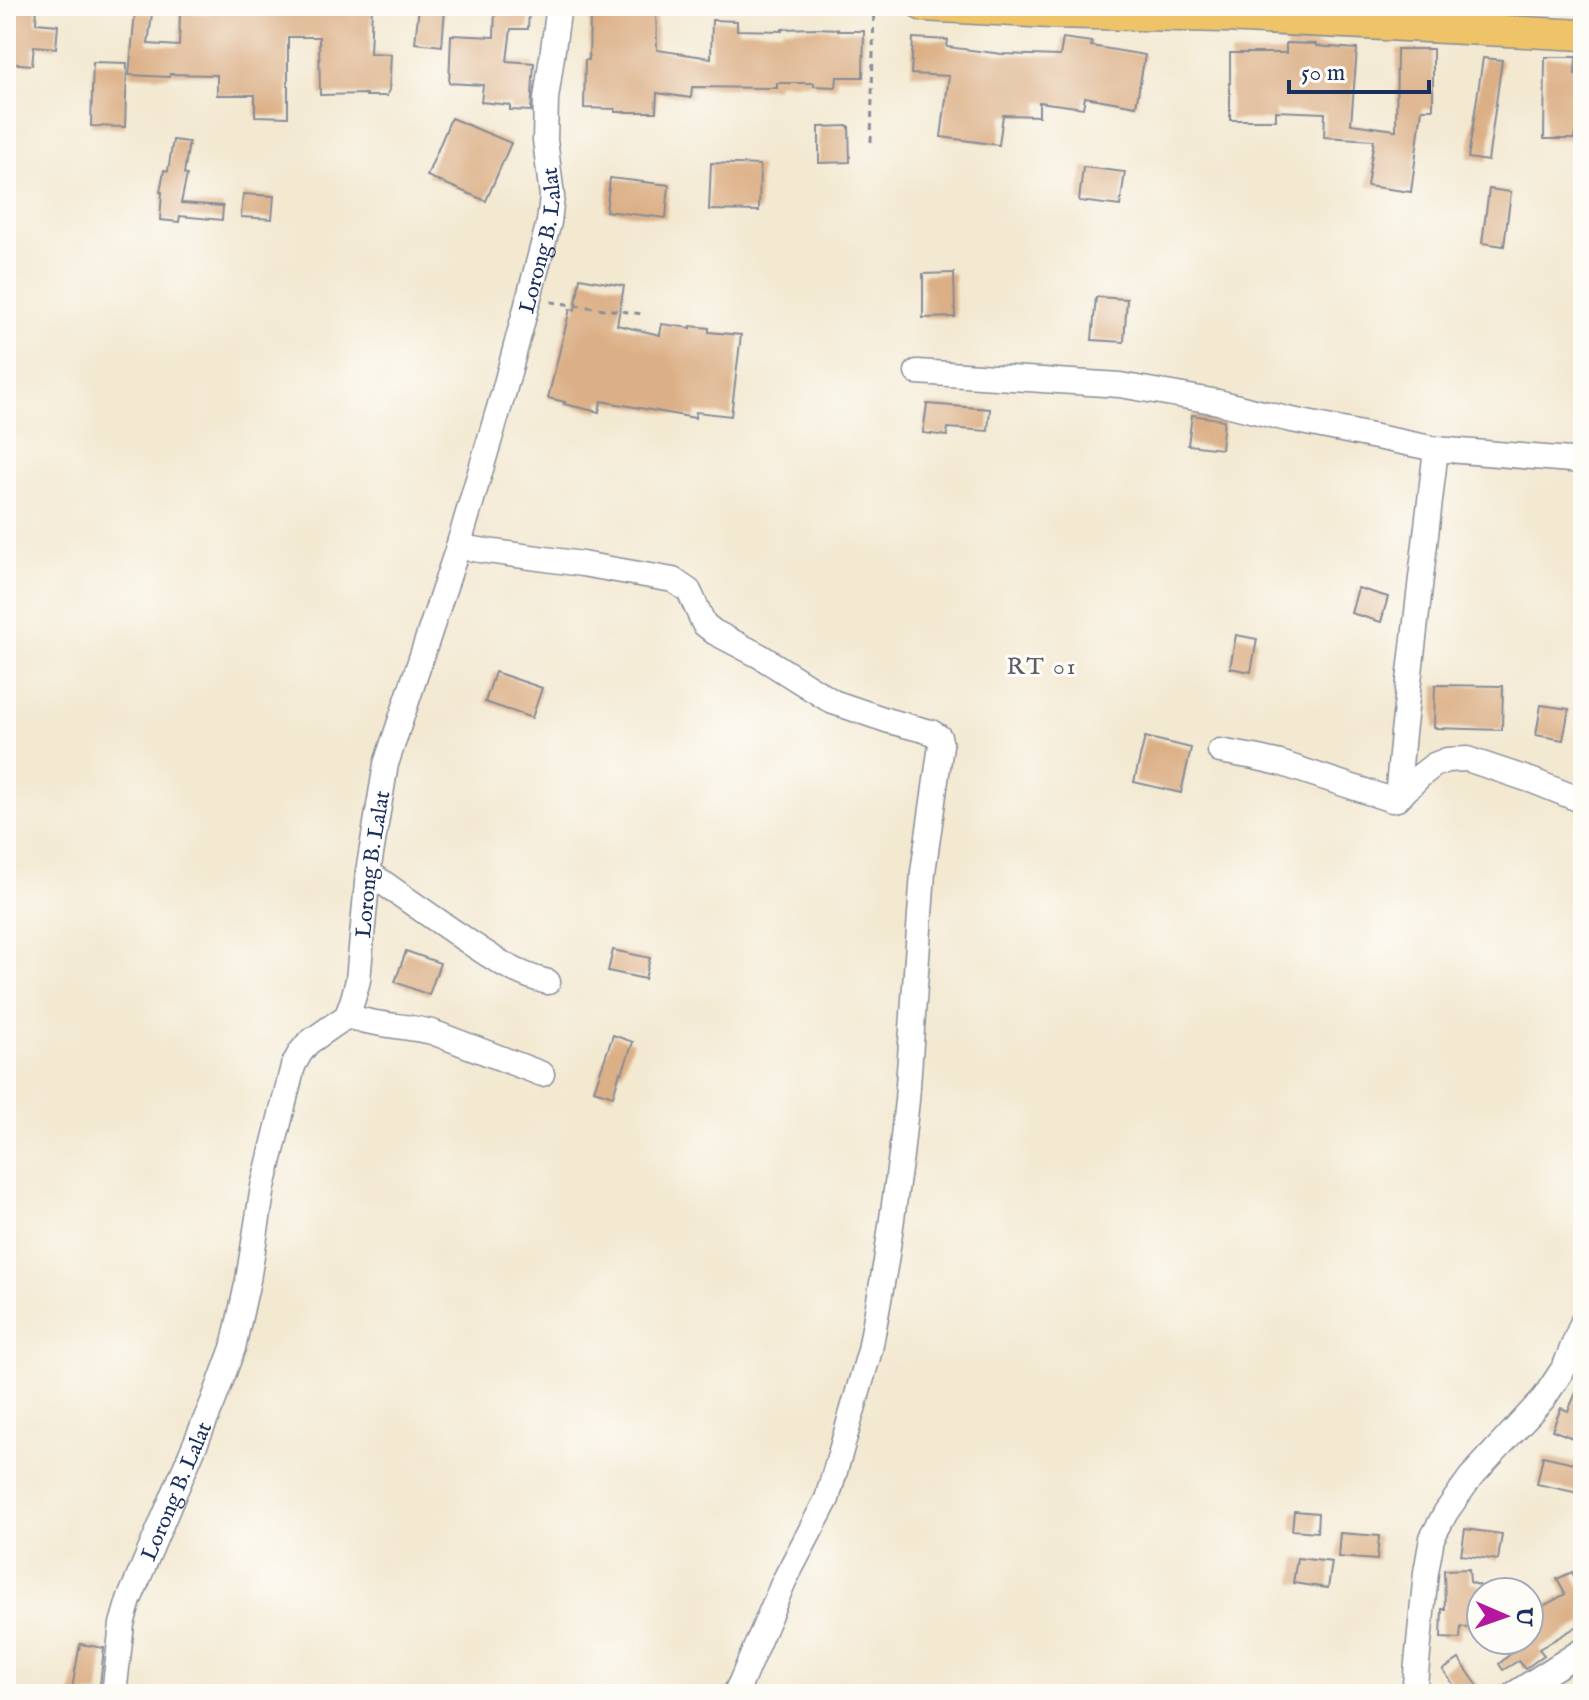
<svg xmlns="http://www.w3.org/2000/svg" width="1589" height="1700" font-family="'IM FELL English',serif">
<rect width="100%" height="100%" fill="#fdfcf7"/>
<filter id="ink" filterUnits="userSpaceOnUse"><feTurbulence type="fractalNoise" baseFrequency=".0125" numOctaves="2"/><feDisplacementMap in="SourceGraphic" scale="16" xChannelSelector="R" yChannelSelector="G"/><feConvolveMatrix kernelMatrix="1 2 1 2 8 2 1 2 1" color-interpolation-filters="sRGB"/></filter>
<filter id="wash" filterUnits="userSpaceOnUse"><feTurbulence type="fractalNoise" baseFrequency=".006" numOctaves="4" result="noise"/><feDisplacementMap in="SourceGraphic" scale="32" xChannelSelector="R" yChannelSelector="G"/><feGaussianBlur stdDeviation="1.8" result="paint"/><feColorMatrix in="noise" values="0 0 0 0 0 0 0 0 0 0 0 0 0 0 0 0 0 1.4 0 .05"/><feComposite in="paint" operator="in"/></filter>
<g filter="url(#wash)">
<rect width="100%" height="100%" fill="#f3e8d0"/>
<g id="blocks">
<g fill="#dcb087">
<polygon points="12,6 37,6 36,23 58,25 56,48 34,46 32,65 7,63"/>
<polygon points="211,6 234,6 234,11 290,11 290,9 372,6 370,53 391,54 389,92 388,92 387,96 366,96 366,94 320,95 319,37 288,37 288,117 255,116 255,95 217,95 217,75 170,74 169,77 129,75 135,12 152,14 148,44 179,46 180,13 211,13"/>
<polygon points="419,6 445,9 442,46 415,43"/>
<polygon points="635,6 656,6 657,50 711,58 712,20 737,21 737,30 782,31 782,29 816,28 838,29 838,31 864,31 863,77 837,77 836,87 814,86 814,83 777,83 777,88 692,87 691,98 657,93 656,112 615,112 615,109 584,108 585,60 589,60 590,18 613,18 612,8"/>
<polygon points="495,9 529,10 528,29 511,29 507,61 534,63 531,111 510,110 510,105 481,102 483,85 449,83 451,35 494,37"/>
<polygon points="913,38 948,40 947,47 1002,54 1060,56 1063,38 1092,42 1091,46 1145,55 1136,106 1085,97 1083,108 1039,102 1039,116 1003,115 999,145 941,137 949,76 911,74"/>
<polygon points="1286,43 1316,44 1316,46 1357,49 1351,124 1396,130 1397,49 1433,49 1433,109 1422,109 1411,192 1367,186 1374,140 1324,137 1325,113 1276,111 1276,120 1230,120 1230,53 1286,53"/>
<polygon points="1545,57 1576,57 1575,74 1583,74 1583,133 1575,133 1574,139 1544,139"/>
<polygon points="1483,58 1502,60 1488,161 1468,158"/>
<polygon points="93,62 127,63 125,127 91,126"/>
<polygon points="451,118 511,143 486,201 427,176"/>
<polygon points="849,126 850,162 819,163 819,127"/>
<polygon points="173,140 189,142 184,174 187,175 181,203 223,206 222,220 180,216 179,222 160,220 162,192 160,192 164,170 168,171"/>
<polygon points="711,163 760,165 759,211 709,210"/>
<polygon points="1083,167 1125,172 1120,206 1079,201"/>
<polygon points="610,178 669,185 666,218 606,211"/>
<polygon points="1489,189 1511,192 1504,246 1482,243"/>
<polygon points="243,194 274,196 272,219 241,217"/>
<polygon points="954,273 955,317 923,318 923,274"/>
<polygon points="580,278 624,286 617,325 660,335 662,324 691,328 691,326 709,328 709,332 741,335 731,416 696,412 695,418 601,401 599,412 564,404 565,402 548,398 570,309 575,310"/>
<polygon points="1096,297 1127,299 1124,342 1092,340"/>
<polygon points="927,404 990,409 988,431 948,428 947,436 923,433"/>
<polygon points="1192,415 1224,420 1221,449 1188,445"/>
<polygon points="1358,588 1388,597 1381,622 1351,613"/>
<polygon points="1236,635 1257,639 1251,672 1230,668"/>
<polygon points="495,672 542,688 532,718 485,702"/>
<polygon points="1435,685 1503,686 1502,730 1434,728"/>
<polygon points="1541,705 1569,709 1563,740 1536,735"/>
<polygon points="1145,737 1191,748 1181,793 1134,782"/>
<polygon points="613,950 650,958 645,979 608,971"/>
<polygon points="406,951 440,963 429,995 395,982"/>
<polygon points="613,1035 633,1042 622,1073 620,1072 613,1096 594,1090"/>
<polygon points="1583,1377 1583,1442 1552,1430 1561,1408 1568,1411"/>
<polygon points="1543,1456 1583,1465 1583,1494 1537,1484"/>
<polygon points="1294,1511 1318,1513 1317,1532 1292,1530"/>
<polygon points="1465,1529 1502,1534 1498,1560 1461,1555"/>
<polygon points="1340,1533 1379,1536 1377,1560 1338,1557"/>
<polygon points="1297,1558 1332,1562 1328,1588 1293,1583"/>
<polygon points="1469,1569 1470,1582 1481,1586 1481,1632 1461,1626 1460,1639 1441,1638 1442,1609 1445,1609 1444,1570"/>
<polygon points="1572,1572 1583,1593 1583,1623 1539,1649 1544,1655 1525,1669 1518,1661 1503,1670 1499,1664 1526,1640 1529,1640 1529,1614 1565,1594 1557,1579"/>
<polygon points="80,1644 104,1648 99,1694 71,1694"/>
<polygon points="1459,1659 1478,1686 1468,1694 1460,1694 1443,1670"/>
</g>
</g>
</g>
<g filter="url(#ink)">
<use href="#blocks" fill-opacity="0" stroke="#878c97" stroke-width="2"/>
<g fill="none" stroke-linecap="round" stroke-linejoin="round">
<defs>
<g id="minor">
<polyline points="917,372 1120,385 1218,402 1287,419 1436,449 1583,461"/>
<polyline points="458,547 582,564 673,580 689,591 704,624 714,632 760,656 833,702 889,721 931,732 939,737 941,745 923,872 907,1100 901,1155 886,1261 870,1350 827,1499 784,1581 741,1682 735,1694"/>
<polyline points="1220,751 1254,757 1280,763 1392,800 1397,799 1420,776 1434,765 1447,760 1467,759 1533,781 1583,801"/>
<polyline points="1397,799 1403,733 1436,449"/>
<path d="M368,872c31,22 61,43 92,64 28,19 54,38 88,46"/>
<path d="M347,1016c29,10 56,9 85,16l110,42"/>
<path id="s1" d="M114,1694l8,-70 7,-24 84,-198 20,-54 15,-68 15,-93 30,-121 7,-13 8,-10 39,-27 6,-17 5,-19 10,-108 18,-108 72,-217 46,-156 45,-169 3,-26 -7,-56 1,-41 13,-93"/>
<polyline points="1414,1694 1426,1572 1432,1538 1446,1512 1470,1478 1544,1398 1565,1366 1583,1321"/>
<polyline points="1514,1694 1583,1650"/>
</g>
<polyline id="major" points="923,6 1050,13 1224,17 1583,35"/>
</defs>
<use href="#minor" stroke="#878c97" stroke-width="27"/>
<use href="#major" stroke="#878c97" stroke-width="33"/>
<g stroke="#878c97" stroke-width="3" stroke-dasharray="6 6" stroke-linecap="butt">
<polyline points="871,142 874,6"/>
<polyline points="551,302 643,314"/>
</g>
<use href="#minor" stroke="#fff" stroke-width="24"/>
<use href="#major" stroke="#efc469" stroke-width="30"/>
</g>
</g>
<g text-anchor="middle" stroke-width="6" stroke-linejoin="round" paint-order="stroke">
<g font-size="22" fill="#1b2f5e" stroke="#fdfcf7">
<text dy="8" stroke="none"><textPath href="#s1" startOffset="1534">Lorong B. Lalat</textPath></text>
<text dy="8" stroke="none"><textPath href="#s1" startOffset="886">Lorong B. Lalat</textPath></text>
<text dy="8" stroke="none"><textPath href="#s1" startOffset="214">Lorong B. Lalat</textPath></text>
</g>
<g font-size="24" letter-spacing="2" fill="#5f5c6c" stroke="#fdfcf7">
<text x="1042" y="674">RT 01</text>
</g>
</g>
<rect width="1589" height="1700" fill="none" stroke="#fdfcf7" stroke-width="32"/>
<g transform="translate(1505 1616) rotate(92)"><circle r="38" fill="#fdfcf7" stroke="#a3aaba" stroke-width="2"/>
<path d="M0-6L14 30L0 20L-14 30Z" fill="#b5179e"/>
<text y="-12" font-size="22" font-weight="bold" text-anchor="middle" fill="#1b2f5e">U</text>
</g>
<path d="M1289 80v12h140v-12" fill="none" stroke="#1b2f5e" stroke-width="4"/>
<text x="1301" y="80" font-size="24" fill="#1b2f5e" stroke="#fdfcf7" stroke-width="6" paint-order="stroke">50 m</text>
</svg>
